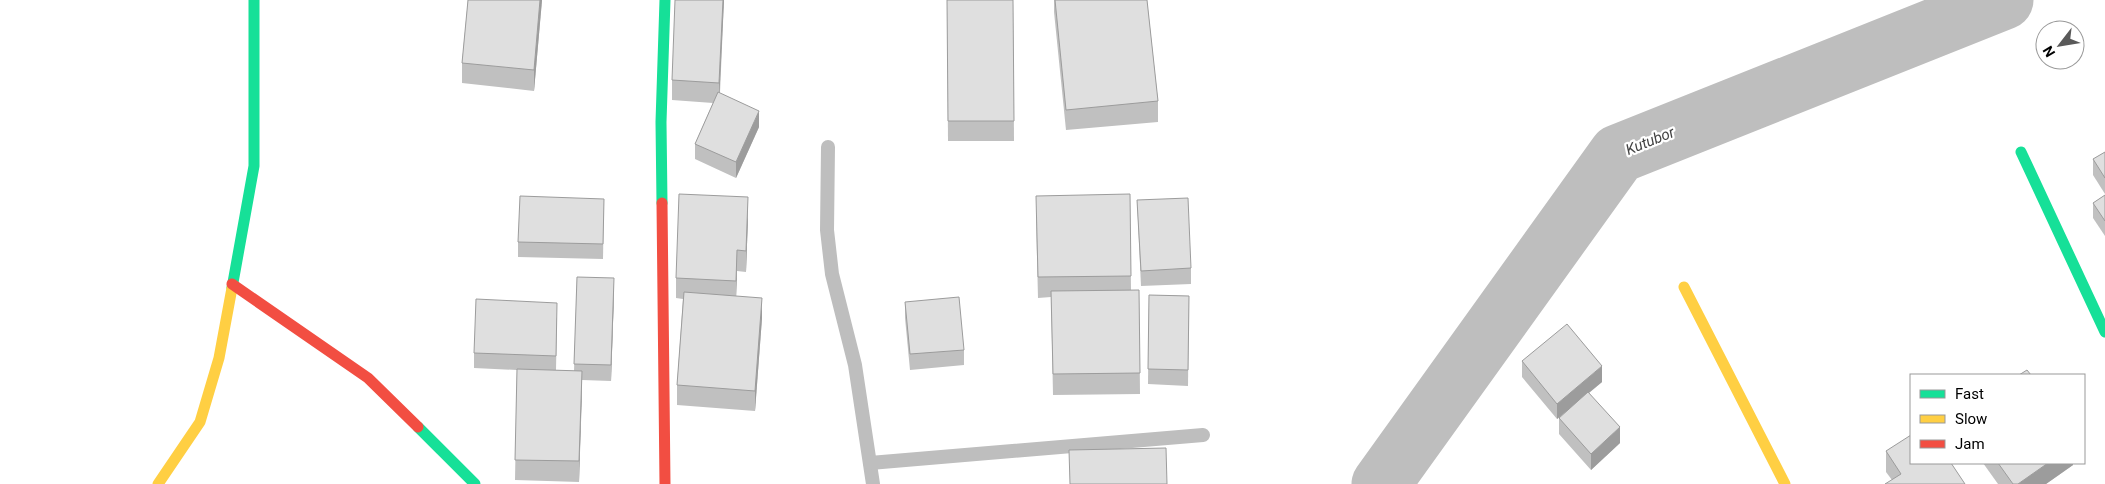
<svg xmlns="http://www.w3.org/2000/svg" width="2105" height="484" font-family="Roboto,sans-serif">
<rect width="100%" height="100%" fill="#fff"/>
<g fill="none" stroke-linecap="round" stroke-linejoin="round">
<polyline stroke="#bebebe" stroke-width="59" points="1381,484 1618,154 2004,0"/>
<g stroke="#bebebe" stroke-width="14">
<polyline points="828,147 827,230 832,274 855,365 873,484"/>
<polyline points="870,463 1203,435"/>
</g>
<g stroke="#16e098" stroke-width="11">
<polyline points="2021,152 2105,332"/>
<polyline points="662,203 661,122 665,0"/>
<polyline points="232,288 254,166 254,0"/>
<polyline points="418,427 475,484"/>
</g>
<g stroke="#ffcf43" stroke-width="11">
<polyline points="1684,287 1785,484"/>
<polyline points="158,484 200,422 219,358 232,288"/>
</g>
<g stroke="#f24e42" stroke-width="11">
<polyline points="662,203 665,484"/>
<polyline points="232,284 368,378 418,427"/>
</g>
</g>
<g fill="#c0c0c0">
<polygon points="468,0 542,0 534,91 462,83 462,63"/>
<polygon points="724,0 720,93 759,127 736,178 695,159 695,144 713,103 672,100 672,80"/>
<polygon points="947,0 1013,0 1014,141 948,141"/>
<polygon points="1054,0 1147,0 1158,101 1158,122 1066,130 1054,12"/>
<polygon points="2105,152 2105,194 2093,175 2093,159"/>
<polygon points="1130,194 1131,290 1139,290 1140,394 1053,395 1051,297 1038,298 1036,216"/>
<polygon points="2105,195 2105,236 2093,218 2093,203"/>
<polygon points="604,199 603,259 518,257 518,242"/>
<polygon points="1137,200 1191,268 1191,284 1141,286"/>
<polygon points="748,218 746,272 737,271 736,296 762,318 755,411 677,405 677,385 683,299 676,298 676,278"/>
<polygon points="577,277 614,294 611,381 582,380 579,482 515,480 517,370 474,368 474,353 557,318 556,370 574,371"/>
<polygon points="1149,295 1189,296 1188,386 1148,384"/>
<polygon points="905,302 964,350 964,365 910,370 905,318"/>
<polygon points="1522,361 1602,382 1589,393 1620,443 1591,470 1559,434 1559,418 1568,410 1557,419 1522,377"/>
<polygon points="1886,451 1965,484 1892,480 1886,472"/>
<polygon points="1983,463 2073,463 2073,465 2046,484 1998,484"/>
</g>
<g fill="#9c9c9c">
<polygon points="540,0 542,0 534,91 534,70"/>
<polygon points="723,0 724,0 719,103 719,83"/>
<polygon points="759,111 759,127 736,178 736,162"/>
<polygon points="748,197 748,218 746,272 746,251"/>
<polygon points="737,250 737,271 736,301 736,281"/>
<polygon points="614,278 614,294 611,381 611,365"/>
<polygon points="762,298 762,318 755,411 755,391"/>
<polygon points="1602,366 1602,382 1557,419 1557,404"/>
<polygon points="582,371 582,392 579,482 579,461"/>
<polygon points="1620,427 1620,443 1591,470 1591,454"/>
<polygon points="2048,463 2073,463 2073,465 2046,484 2018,484"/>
</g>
<g fill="#dfdfdf" stroke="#9c9c9c">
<polygon points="468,0 540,0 534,70 462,63"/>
<polygon points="675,0 723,0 719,83 672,80"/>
<polygon points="947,0 1013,0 1014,121 948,121"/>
<polygon points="1055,0 1147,0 1158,101 1066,110"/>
<polygon points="718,92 759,111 736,162 695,144"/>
<polygon points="2105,152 2105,178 2093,159"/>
<polygon points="679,194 748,197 746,251 737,250 736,281 676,278"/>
<polygon points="1130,194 1131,276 1038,277 1036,196"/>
<polygon points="2105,195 2105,221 2093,203"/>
<polygon points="520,196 604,199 603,244 518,242"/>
<polygon points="1188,198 1191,268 1141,271 1137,200"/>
<polygon points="577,277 614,278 611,365 574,364"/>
<polygon points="1139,290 1140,373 1053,374 1051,291"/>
<polygon points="684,292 762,298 755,391 677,385"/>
<polygon points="1149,295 1189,296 1188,370 1148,369"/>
<polygon points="959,297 964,350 910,354 905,302"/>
<polygon points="476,299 557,303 556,356 474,353"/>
<polygon points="1567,324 1602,366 1557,404 1522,361"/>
<polygon points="517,369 582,371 579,461 515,460"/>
<polygon points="2027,370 2031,375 2019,375"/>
<polygon points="1588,392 1620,427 1591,454 1559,418"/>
<polygon points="1911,435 1911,463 1951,463 1965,484 1885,484 1901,474 1886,451"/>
<polygon points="1166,448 1167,484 1070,484 1069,450"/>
<polygon points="1998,463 2048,463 2018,484 2013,484"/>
</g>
<g text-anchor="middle" stroke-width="4.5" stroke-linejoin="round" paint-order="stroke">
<g font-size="15" font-style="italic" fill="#434343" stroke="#fff">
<text transform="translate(1650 141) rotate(-22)" y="5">Kutubor</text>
</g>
</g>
<rect x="1910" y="374" width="175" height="90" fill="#ffffff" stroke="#999999"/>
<rect x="1920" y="390" width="25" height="8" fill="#16e098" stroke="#999999"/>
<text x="1955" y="399" font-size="15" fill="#000000">Fast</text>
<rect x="1920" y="415" width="25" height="8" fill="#ffcf43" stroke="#999999"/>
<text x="1955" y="424" font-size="15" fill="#000000">Slow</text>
<rect x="1920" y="440" width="25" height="8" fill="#f24e42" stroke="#999999"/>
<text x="1955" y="449" font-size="15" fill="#000000">Jam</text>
<g transform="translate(2060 45) rotate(239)"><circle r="24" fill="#ffffff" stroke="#999999"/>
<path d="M0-4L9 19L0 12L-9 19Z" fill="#595959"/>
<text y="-8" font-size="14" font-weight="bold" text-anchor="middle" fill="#000000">N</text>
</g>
</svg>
